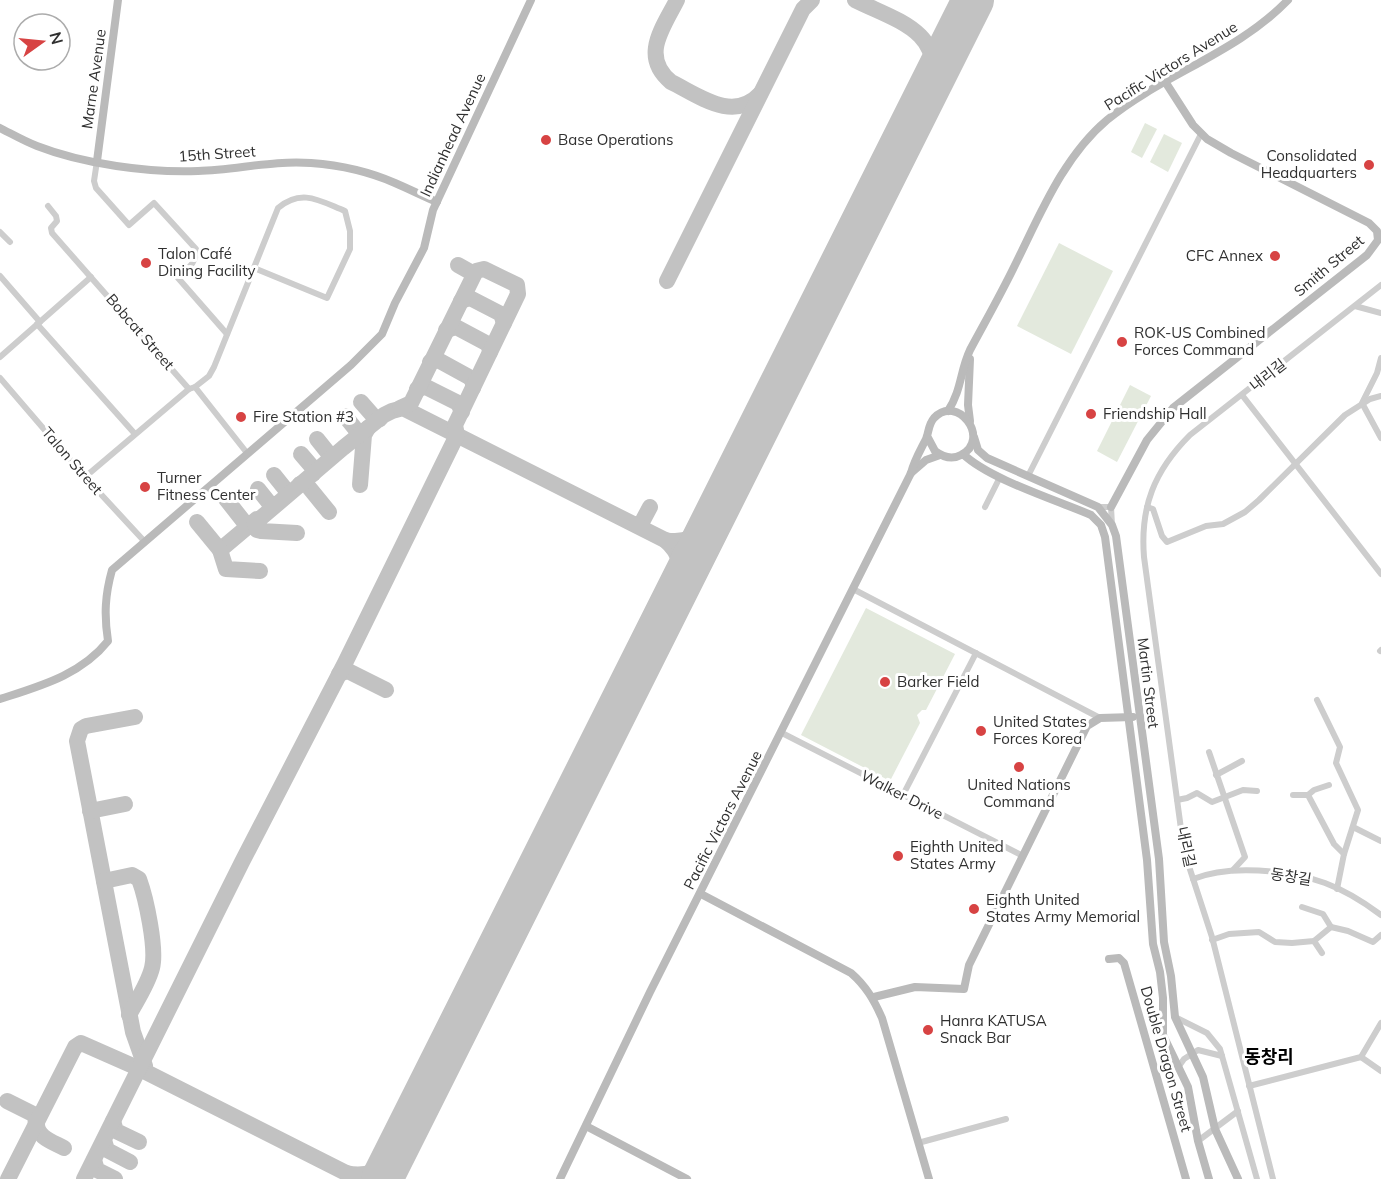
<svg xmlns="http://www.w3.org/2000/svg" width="1381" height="1179" font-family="Mulish,'Noto Sans KR',sans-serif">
<rect width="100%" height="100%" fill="#fff"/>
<g fill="#e3e9dd">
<polygon points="1145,123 1157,129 1142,158 1131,152"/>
<polygon points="1164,134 1182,143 1168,172 1150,162"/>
<polygon points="1059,243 1113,271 1071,354 1017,326"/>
<polygon points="1130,385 1151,396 1117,462 1097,451"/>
<polygon points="866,608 955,654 926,710 922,710 917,715 920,723 890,781 801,735"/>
</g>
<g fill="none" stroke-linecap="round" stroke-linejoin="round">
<g stroke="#c2c2c2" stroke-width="16">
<path d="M677,0c-14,28 -37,56 -6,82 27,13 62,41 89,12"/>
<path d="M855,0c40,20 90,31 76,86"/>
<polyline points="458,265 474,274"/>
<polyline points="667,281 803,9 812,0"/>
<polyline points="461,301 470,298 501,314 504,323"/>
<polyline points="446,330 456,327 486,343 489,346 490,352"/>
<polyline points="430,362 438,360 469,377 473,381 473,388"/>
<polyline points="417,389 426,387 458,403 462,412"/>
<polyline points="361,402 375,418 380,419"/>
<polyline points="345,416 357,431 363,432"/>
<polyline points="317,439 329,454 335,454"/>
<polyline points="301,454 313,468 313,474"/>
<polyline points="274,475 286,490 286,496"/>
<polyline points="300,484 307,485 329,512"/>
<polyline points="360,485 364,435 368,428"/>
<polyline points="258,489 270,504 276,504"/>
<polyline points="226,499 248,527"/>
<polyline points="257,519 220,550 226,569 260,571"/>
<polyline points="197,522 220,550"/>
<polyline points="636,525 642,522 650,507"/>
<path d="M297,533l-36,-2 -4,-1 -2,-7 88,-75 41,-33 8,-4 11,-3 262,132c17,14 17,29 13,49"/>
<path d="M665,540c21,4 33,-4 47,-19"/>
<polyline points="339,674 348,671 386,690"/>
<polyline points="135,717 86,726 81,729 77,741 133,1032 145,1066"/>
<polyline points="90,811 125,804"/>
<path d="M104,881l28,-6 7,4c7,19 18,70 13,89 -4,16 -15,32 -23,47"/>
<polyline points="7,1101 35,1115 36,1125"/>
<polyline points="113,1121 116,1131 139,1142"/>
<path d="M37,1123c-1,14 16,19 27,25"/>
<polyline points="104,1140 107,1150 130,1162"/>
<polyline points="94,1160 97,1170 115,1179"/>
<polyline points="8,1179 75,1047 81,1043 140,1069 346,1173"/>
<polyline points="84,1179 242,862 345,663 457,435 455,425 518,294 517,285 484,269 476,271 411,403 400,408"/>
<path d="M352,1179l-6,-6c23,6 37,-5 50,-22"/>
</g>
<polyline stroke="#c2c2c2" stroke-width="42" points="382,1179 973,0"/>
<g stroke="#cdcdcd" stroke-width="6">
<path d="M97,161l-3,20 2,7 33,37 25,-22 42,46c2,13 -10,21 -18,29l49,56"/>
<polyline points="48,206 56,216 57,221 51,228 52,233 189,389 195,387 247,453"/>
<polyline points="0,232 10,242"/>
<polyline points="0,276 40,322"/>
<polyline points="1355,306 1381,313"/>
<polyline points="37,324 135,434"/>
<polyline points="0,357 91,277"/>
<polyline points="1381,358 1377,373 1362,403 1381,438"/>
<polyline points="0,378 85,477 145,542"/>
<path d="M195,387l14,-11 5,-9 64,-159c24,-20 42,-7 67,3l5,20v18l-23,49 -73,-30"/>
<polyline points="1242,395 1381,574"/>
<polyline points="1028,476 1201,134"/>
<polyline points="85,477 189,389"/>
<polyline points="985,507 1000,477"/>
<polyline points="1098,507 1111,507 1112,525"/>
<polyline points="1147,507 1153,509 1162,536 1167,542 1206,526 1223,524 1245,512 1259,500 1345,415 1370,399 1381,396"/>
<polyline points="853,589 1100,718"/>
<polyline points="1380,651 1381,650"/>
<polyline points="1317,700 1340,747 1336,763 1358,810 1344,854 1337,889"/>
<polyline points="782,733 1023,856"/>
<polyline points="1209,752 1245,857 1233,870"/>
<polyline points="1216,775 1242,761"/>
<polyline points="1329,785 1314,790 1308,795 1334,844 1344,854"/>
<polyline points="903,795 976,653"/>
<polyline points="1293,795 1308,795"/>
<polyline points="1177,800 1187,798 1197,793 1212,802 1243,790 1257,791"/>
<polyline points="1353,827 1381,841"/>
<path d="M1193,879c37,-15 94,-9 132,4 19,7 40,20 56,32"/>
<polyline points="1302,907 1323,914 1331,927"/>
<polyline points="1212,940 1229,934 1259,932 1275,942 1292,943 1314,941 1331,927 1348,931 1373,942 1381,935"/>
<polyline points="1314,941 1322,953"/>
<polyline points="1175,1017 1207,1033 1220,1049 1257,1179"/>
<polyline points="1361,1057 1381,1071"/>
<polyline points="1179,1066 1184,1059 1198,1050 1222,1056"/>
<polyline points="1249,1086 1361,1057 1381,1023"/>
<polyline points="1198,1141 1238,1111"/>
<polyline points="918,1143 1006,1119"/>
<path d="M1273,1179l-61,-242 -28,-86 -40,-294c-4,-50 10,-86 46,-122l191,-150"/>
</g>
<g stroke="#bababa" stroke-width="8">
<path d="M0,128c12,6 24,13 37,18 46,18 112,27 161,25 38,-1 75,-11 113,-8 27,2 59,9 84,20 14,6 28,13 42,19"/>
<polyline points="97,161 118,0"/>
<polyline points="970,359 968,405 970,421"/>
<path d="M948,411c14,-22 12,-40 22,-61 15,-28 31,-56 45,-85 25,-50 48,-108 92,-145 56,-46 130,-67 181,-120"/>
<polyline points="974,437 978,450 987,458 1098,507 1112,525 1116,536 1159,859 1164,942 1171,976 1175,1017 1203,1077 1215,1129 1238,1179"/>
<path d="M963,454c26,25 93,46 128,61l10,10 4,12 42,323 6,84 7,28 3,26v37l25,52 10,54 11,38"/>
<polyline points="911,473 926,460 940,455"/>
<polyline points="1111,507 1147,440 1173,408 1367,255 1378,240 1377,231 1369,223 1231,153 1207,139 1193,125 1166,83"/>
<path d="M0,699c40,-13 81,-24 108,-58 -4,-26 -3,-46 4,-71l239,-205 31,-31 13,-31 29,-55 9,-38 98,-210"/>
<path d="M701,894l150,79c15,13 23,27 31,45l47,161"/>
<polyline points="1109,959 1119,958 1124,963 1186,1179"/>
<polyline points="874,997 915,987 964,989 969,965 1087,726 1100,718 1133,717"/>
<polyline points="586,1126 687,1179"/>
<path d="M560,1179l90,-187 261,-519c3,-12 9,-22 15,-34 3,-7 2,-14 8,-21 23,-25 58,21 27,37 -9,5 -18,2 -26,-4l-8,-15"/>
</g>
</g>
<g fill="#d74343" stroke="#fff" stroke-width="2">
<circle cx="546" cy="140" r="6"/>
<circle cx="1369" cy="165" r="6"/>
<circle cx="1275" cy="256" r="6"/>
<circle cx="146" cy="263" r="6"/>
<circle cx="1122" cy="342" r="6"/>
<circle cx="1091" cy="414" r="6"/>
<circle cx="241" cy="417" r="6"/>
<circle cx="145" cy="487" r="6"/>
<circle cx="885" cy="682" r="6"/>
<circle cx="981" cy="731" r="6"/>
<circle cx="1019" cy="767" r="6"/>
<circle cx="898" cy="856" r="6"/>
<circle cx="974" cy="909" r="6"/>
<circle cx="928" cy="1030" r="6"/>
</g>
<g text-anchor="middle" stroke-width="6" stroke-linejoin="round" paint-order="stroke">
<g font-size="15" fill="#303030" stroke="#fff">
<text transform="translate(1171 66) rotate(-32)" y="5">Pacific Victors Avenue</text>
<text transform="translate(94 79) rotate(-82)" y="5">Marne Avenue</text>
<text transform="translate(453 135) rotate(-65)" y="5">Indianhead Avenue</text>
<text transform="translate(217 154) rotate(-4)" y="5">15th Street</text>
<text transform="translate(1329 266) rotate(-40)" y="5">Smith Street</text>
<text transform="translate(140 332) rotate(49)" y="5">Bobcat Street</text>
<text transform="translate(1268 375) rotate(-38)" y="5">내리길</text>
<text transform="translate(72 461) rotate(49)" y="5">Talon Street</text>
<text transform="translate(1148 683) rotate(83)" y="5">Martin Street</text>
<text transform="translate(902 795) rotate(27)" y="5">Walker Drive</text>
<text transform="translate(723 820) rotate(-63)" y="5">Pacific Victors Avenue</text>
<text transform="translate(1186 847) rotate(78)" y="5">내리길</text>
<text transform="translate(1291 877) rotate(9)" y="5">동창길</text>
<text transform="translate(1166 1059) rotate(74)" y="5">Double Dragon Street</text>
</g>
<g font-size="15" fill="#303030" stroke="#fff" text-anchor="start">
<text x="558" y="145">Base Operations</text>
<text x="1357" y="161" text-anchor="end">Consolidated<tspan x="1357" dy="17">Headquarters</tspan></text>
<text x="158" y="259">Talon Café<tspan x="158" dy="17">Dining Facility</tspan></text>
<text x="1263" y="261" text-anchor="end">CFC Annex</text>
<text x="1134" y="338">ROK-US Combined<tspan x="1134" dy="17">Forces Command</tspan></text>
<text x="1103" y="419">Friendship Hall</text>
<text x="253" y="422">Fire Station #3</text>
<text x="157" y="483">Turner<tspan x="157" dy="17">Fitness Center</tspan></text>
<text x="897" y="687">Barker Field</text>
<text x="993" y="727">United States<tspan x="993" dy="17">Forces Korea</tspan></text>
<text x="1019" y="790" text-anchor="middle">United Nations<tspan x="1019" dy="17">Command</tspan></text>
<text x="910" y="852">Eighth United<tspan x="910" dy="17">States Army</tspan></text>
<text x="986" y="905">Eighth United<tspan x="986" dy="17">States Army Memorial</tspan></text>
<text x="940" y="1026">Hanra KATUSA<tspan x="940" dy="17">Snack Bar</tspan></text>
</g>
<g font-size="18" font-weight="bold" fill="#000" stroke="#fff">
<text x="1269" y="1063">동창리</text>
</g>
</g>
<g transform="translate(42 42) rotate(75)"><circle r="28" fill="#ffffff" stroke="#acacac" stroke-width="1.5"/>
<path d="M0-4.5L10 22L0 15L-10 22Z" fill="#d74343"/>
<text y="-9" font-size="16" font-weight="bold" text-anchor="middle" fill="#303030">N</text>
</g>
</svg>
